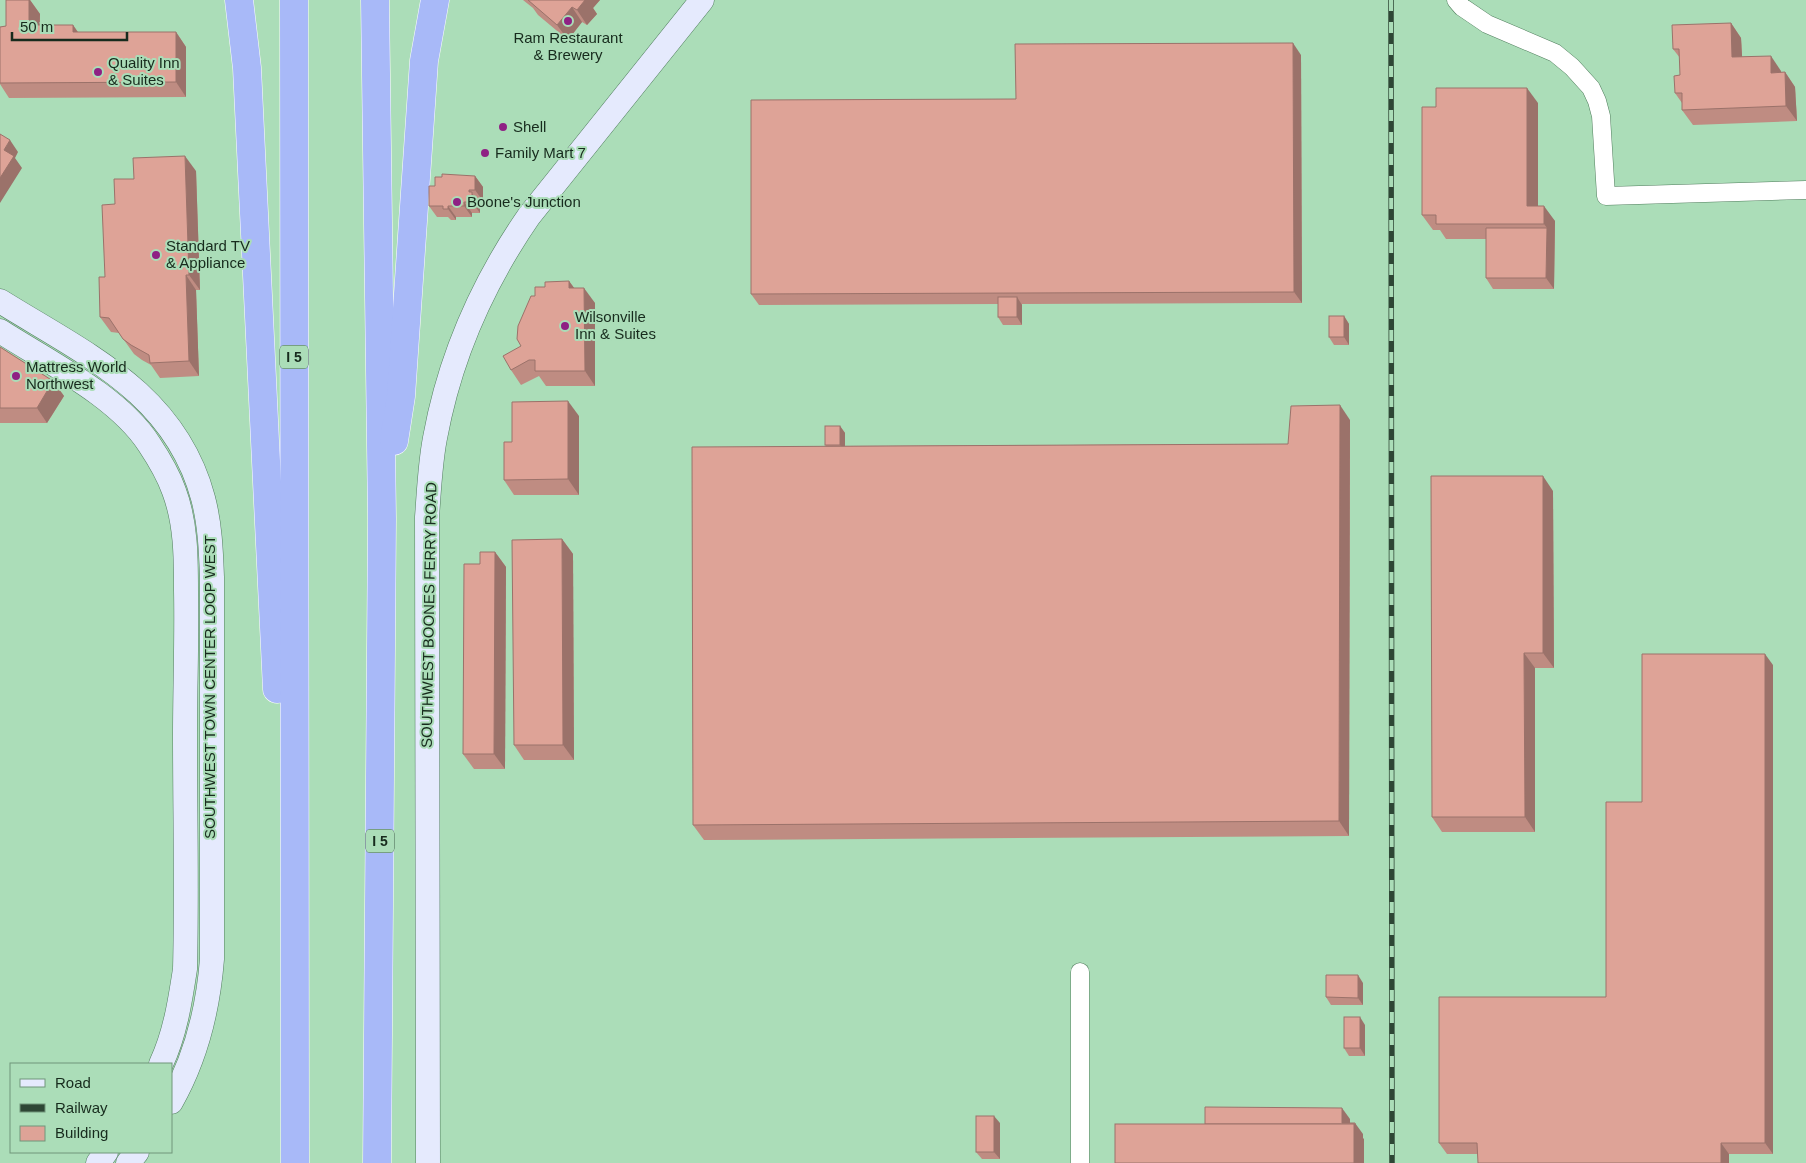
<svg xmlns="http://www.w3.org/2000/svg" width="1806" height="1163" font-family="Arial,sans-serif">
<rect width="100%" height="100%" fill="#abddb8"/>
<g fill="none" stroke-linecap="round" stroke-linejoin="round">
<defs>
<g id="street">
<polyline points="1456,0 1462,7 1487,24 1555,53 1572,67 1591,88 1597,101 1601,116 1606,196 1806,190"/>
<polyline points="1080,972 1080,1163"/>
</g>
<g id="secondary">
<path d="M0,301c85,53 175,92 203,197 7,26 8,53 9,79v382c-4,51 -16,99 -41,143"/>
<path d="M0,331c48,31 118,65 149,113 10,15 19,30 25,47 12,32 12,66 12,100 1,48 -1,96 -1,144 0,78 2,156 0,234 -5,33 -10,65 -24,95"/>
<polyline points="98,1163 106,1152"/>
<polyline points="128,1163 137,1152"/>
<path d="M428,1163l-1,-646c2,-26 3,-53 8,-79 15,-82 47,-154 94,-222l173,-216"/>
</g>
<g id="highway">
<polyline points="239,0 247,68 277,689"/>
<polyline points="294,0 295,1163"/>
<polyline points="375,0 382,519 377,1163"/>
<polyline points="394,441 401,396 424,61 435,0"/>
</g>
</defs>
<use href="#street" stroke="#507e5d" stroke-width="19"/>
<use href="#secondary" stroke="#507e5d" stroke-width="25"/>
<use href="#highway" stroke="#fff" stroke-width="29"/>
<use href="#street" stroke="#fff" stroke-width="18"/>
<use href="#secondary" stroke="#e5eafd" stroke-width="24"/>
<use href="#highway" stroke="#a8b9f8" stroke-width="28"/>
<defs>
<polyline id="rail" points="1391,0 1392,1163"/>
</defs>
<use href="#rail" stroke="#2e4635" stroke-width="5.5"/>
<use href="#rail" stroke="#abddb8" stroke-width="4" stroke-dasharray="11" stroke-linecap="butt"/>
</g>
<g fill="#bf8c82">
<polygon points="6,0 30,0 40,14 40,25 73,25 78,32 176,32 186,47 186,97 9,98 0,84 0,27 6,26"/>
<polygon points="523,0 600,0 593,8 597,14 587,25 582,22 568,40 538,15 533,8"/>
<polygon points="1731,23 1741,38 1742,57 1781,71 1781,72 1785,72 1795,87 1797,121 1693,125 1682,110 1682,103 1675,93 1680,75 1680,58 1673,49"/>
<polygon points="1301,55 1302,303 1022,304 1022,325 1003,325 998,317 998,304 759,305 751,294 1016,99"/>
<polygon points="1538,103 1538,206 1555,221 1554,289 1493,289 1486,278 1486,239 1446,239 1440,230 1433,230 1422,215 1436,107"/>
<polygon points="196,171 200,290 196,290 199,376 160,378 151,365 142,360 134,354 119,333 111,332 100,317 105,277 134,179"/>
<polygon points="475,176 483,187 483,201 478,201 480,203 480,213 472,213 472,217 456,217 456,220 451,220 448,217 437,217 429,206 435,186"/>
<polygon points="569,281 574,288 595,303 595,386 546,386 539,376 521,385 511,370 521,346 535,296 545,287"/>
<polygon points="1344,316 1349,324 1349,345 1334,345 1329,337"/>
<polygon points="0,347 53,381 64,396 47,423 0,423"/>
<polygon points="579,416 579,495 514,495 504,480 512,442"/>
<polygon points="1350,420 1349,836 704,840 693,825 826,446 825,445 840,426 845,433 845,446 1288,444"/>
<polygon points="1553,491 1554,668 1535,668 1535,832 1442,832 1432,817"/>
<polygon points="562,539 573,554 574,760 524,760 514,745"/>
<polygon points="495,552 506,567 505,769 474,769 463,754 480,564"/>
<polygon points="1773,665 1773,1154 1447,1154 1439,1143 1606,997 1642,802"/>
<polygon points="1363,983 1363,1005 1331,1005 1326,997"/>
<polygon points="1365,1025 1365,1056 1349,1056 1344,1048"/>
<polygon points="1000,1123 1000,1159 982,1159 976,1152"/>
</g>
<g fill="#9b726a">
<polygon points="29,0 30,0 40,14 39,40 29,25"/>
<polygon points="585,0 600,0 593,8 597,14 587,25 577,10"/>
<polygon points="572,7 582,22 568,40 557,25"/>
<polygon points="1731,23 1741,38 1743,72 1732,57"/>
<polygon points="73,25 83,40 73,32"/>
<polygon points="176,32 186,47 186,97 176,82"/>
<polygon points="1293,43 1301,55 1302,303 1294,292"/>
<polygon points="1771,56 1781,71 1782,88 1771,73"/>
<polygon points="1785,72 1795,87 1797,121 1786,106"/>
<polygon points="1527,88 1538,103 1538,221 1527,206"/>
<polygon points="10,140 18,152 15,158 22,168 0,203 0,178 4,150"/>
<polygon points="185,156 196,171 200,290 189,275"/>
<polygon points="475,176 483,187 483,201 475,190"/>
<polygon points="469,190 480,203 480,213 472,202"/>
<polygon points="464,202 472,213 472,217 464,206"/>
<polygon points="448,206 456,217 456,220 448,209"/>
<polygon points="1544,206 1555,221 1554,289 1546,278 1547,228 1544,224"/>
<polygon points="186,275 196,290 199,376 189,361"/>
<polygon points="569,281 580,296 569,288"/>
<polygon points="584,288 595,303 595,386 585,371"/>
<polygon points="1017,297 1022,305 1022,325 1017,317"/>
<polygon points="1344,316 1349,324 1349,345 1344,337"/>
<polygon points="53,381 64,396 47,423 37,408"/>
<polygon points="568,401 579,416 579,495 568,479"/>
<polygon points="1340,405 1350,420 1349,836 1339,821"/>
<polygon points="840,426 845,433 845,452 840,445"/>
<polygon points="1543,476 1553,491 1554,668 1543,653"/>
<polygon points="562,539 573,554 574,760 563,745"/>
<polygon points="495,552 506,567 505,769 494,754"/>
<polygon points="1524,653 1535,668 1535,832 1525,817"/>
<polygon points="1765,654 1773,665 1773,1154 1765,1143"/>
<polygon points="1358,975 1363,983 1363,1005 1358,998"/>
<polygon points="1360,1017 1365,1025 1365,1056 1360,1048"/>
<polygon points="1342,1108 1350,1119 1350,1127 1342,1123"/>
<polygon points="994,1116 1000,1123 1000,1159 994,1152"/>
<polygon points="1355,1123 1363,1134 1363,1138 1364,1139 1364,1163 1354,1163 1354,1124"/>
<polygon points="1721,1143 1729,1154 1729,1163 1721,1163"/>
</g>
<g fill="#dea397" stroke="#9b726a">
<polygon points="6,0 29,0 29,25 73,25 73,32 176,32 176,82 0,83 0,27 6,26"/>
<polygon points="528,0 585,0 577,10 572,7 557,25"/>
<polygon points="1731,23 1732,57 1771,56 1771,73 1785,72 1786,106 1682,110 1682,93 1675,93 1674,76 1680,75 1679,49 1673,49 1672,25"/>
<polygon points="1293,43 1294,292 751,294 751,100 1016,99 1015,44"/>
<polygon points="1436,88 1527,88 1527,206 1544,206 1544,224 1436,224 1436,215 1422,215 1422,107 1436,107"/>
<polygon points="0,134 10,140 4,150 14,156 0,178"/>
<polygon points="185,156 189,275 186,275 189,361 150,363 149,355 131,345 123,339 109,318 100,317 99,277 105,277 102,205 115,204 114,179 134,179 133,158"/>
<polygon points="442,174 475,176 475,190 469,190 469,192 472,192 472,202 464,202 464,206 448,206 448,209 443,209 443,206 429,206 429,186 435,186 435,177 442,177"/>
<polygon points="1486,228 1547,228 1546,278 1486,278"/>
<polygon points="569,281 569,288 584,288 585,371 535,371 535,360 529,360 511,370 503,356 521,346 517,339 518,326 531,296 535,296 535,287 545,287 545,282"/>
<rect x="998" y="297" width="19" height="20"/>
<rect x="1329" y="316" width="15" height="21"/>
<polygon points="0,347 53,381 37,408 0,408"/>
<polygon points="568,401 568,479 504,480 504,442 512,442 512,402"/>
<polygon points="1340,405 1339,821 693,825 692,447 1288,444 1291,406"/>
<rect x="825" y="426" width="15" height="19"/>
<polygon points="1431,476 1543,476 1543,653 1524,653 1525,817 1432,817"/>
<polygon points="562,539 563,745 514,745 512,540"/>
<polygon points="480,552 495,552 494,754 463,754 464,564 480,564"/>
<polygon points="1642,654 1765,654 1765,1143 1721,1143 1721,1163 1478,1163 1477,1143 1439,1143 1439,997 1606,997 1606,802 1642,802"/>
<polygon points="1326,975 1358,975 1358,998 1326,997"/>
<rect x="1344" y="1017" width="16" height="31"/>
<polygon points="1205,1107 1342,1108 1342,1123 1355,1123 1355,1126 1354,1124 1205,1124"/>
<rect x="976" y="1116" width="18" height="36"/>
<rect x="1115" y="1124" width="239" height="39"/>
</g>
<g fill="#8f2184" stroke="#abddb8" stroke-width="2">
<circle cx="568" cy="21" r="5"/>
<circle cx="98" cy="72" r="5"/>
<circle cx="503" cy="127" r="5"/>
<circle cx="485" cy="153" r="5"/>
<circle cx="457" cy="202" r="5"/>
<circle cx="156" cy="255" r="5"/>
<circle cx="565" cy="326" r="5"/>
<circle cx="16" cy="376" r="5"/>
</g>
<g text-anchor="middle" stroke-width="4" stroke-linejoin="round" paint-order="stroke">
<g fill="#abddb8" stroke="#43604c" stroke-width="1">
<rect x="280" y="345.5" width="28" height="23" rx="4"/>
<rect x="366" y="829.5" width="28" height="23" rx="4"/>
</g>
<g font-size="14" font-weight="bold" fill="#172b1d">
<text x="294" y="362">I 5</text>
<text x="380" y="846">I 5</text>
</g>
<g font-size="15" fill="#172b1d" stroke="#abddb8" text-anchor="start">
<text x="568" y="43" text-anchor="middle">Ram Restaurant<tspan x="568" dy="17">&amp; Brewery</tspan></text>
<text x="108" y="68">Quality Inn<tspan x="108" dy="17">&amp; Suites</tspan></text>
<text x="513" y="132">Shell</text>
<text x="495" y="158">Family Mart 7</text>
<text x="467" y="207">Boone's Junction</text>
<text x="166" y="251">Standard TV<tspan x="166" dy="17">&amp; Appliance</tspan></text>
<text x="575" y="322">Wilsonville<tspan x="575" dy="17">Inn &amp; Suites</tspan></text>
<text x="26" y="372">Mattress World<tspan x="26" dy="17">Northwest</tspan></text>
</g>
<g font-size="15" fill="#172b1d" stroke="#abddb8">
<text transform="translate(429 615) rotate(-89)" y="5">SOUTHWEST BOONES FERRY ROAD</text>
<text transform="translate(210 687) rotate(-90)" y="5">SOUTHWEST TOWN CENTER LOOP WEST</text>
</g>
</g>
<rect x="10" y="1063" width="162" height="90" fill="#abddb8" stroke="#70967a"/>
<rect x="20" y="1079" width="25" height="8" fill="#e5eafd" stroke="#70967a"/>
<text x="55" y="1088" font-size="15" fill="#172b1d">Road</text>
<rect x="20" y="1104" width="25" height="8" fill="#2e4635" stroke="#70967a"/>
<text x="55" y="1113" font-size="15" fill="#172b1d">Railway</text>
<rect x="20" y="1126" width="25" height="15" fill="#dea397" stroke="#70967a"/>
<text x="55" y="1138" font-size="15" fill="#172b1d">Building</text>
<path d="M12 32v8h115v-8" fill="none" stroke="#172b1d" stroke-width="2.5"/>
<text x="20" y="32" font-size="15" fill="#172b1d" stroke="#abddb8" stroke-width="4" paint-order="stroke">50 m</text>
</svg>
